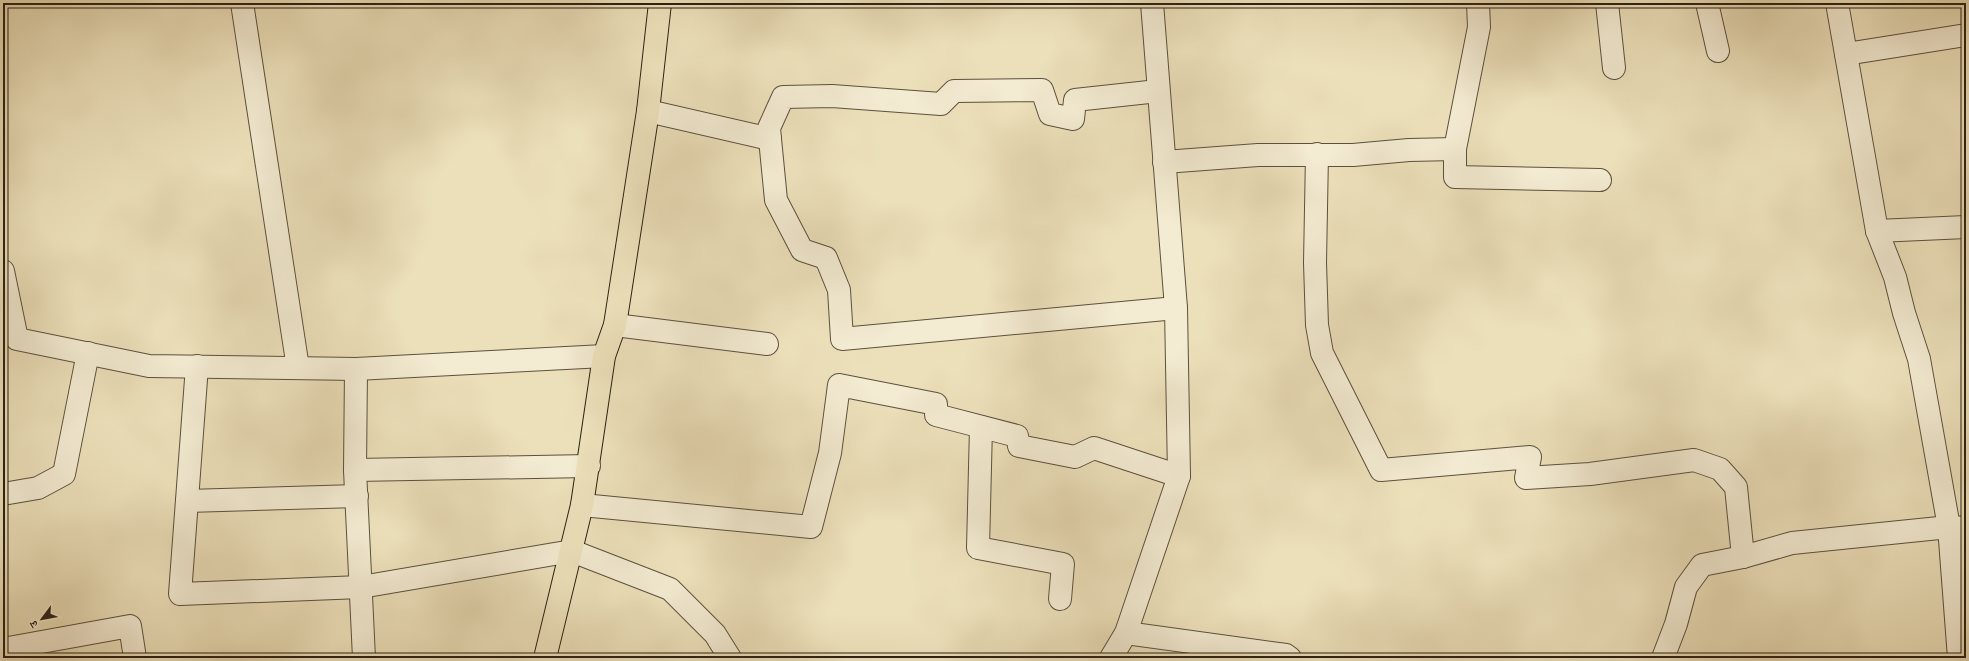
<svg xmlns="http://www.w3.org/2000/svg" width="1969" height="661" font-family="'IM FELL Great Primer','Noto Serif Devanagari',serif">
<rect width="100%" height="100%" fill="#ece0ba"/>
<filter id="stains"><feTurbulence type="fractalNoise" baseFrequency=".005" numOctaves="4"/><feColorMatrix values="0 0 0 0 .2 0 0 0 0 .09 0 0 0 0 .02 0 0 0 .5 -.17"/></filter>
<radialGradient id="worn" r=".72"><stop offset=".6" stop-color="#630" stop-opacity="0"/><stop offset="1" stop-color="#630" stop-opacity=".3"/></radialGradient>
<g fill="none" stroke-linecap="round" stroke-linejoin="round">
<defs>
<g id="minor">
<polyline points="242,3 298,368"/>
<polyline points="1478,3 1479,27 1455,149 1455,177 1600,180"/>
<polyline points="1607,3 1614,68"/>
<polyline points="1707,3 1718,51"/>
<polyline points="1837,3 1877,231 1895,277 1904,313 1919,359 1949,527 1959,658"/>
<polyline points="1846,54 1966,35"/>
<polyline points="648,111 770,139 769,128 783,97 832,96 941,104 954,91 1042,90 1050,114 1073,119 1075,100 1158,91"/>
<polyline points="770,139 776,200 802,250 826,258 839,290 842,339 1176,308"/>
<polyline points="1317,154 1315,263 1317,325 1322,353 1381,470 1530,457 1526,478 1590,474 1694,460 1720,469 1736,487 1743,557"/>
<polyline points="1164,162 1258,155 1353,155 1409,150 1455,149"/>
<polyline points="1877,231 1966,227"/>
<polyline points="3,271 17,339 149,366 356,369 604,356"/>
<polyline points="615,325 767,344"/>
<polyline points="197,366 180,594 361,587 572,551 670,589 715,634 730,658"/>
<polyline points="356,369 355,470 364,658"/>
<polyline points="981,427 978,548 1063,564 1060,599"/>
<polyline points="355,470 589,466"/>
<polyline points="3,494 38,488 64,474 88,353"/>
<polyline points="187,501 357,496"/>
<polyline points="582,505 811,527 830,453 839,385 936,404 936,415 1017,436 1019,446 1075,457 1094,448 1179,476"/>
<polyline points="1126,633 1286,655 1290,658"/>
<polyline points="3,649 130,626 135,658"/>
<polyline points="1111,658 1126,633 1179,476 1176,308 1152,3"/>
<polyline points="1663,658 1676,624 1686,587 1702,565 1743,557 1792,543 1949,527 1966,528"/>
</g>
<polyline id="major" points="545,658 582,505 604,356 615,325 648,111 660,3"/>
</defs>
<use href="#minor" stroke="#5b513d" stroke-width="24"/>
<use href="#major" stroke="#2b2113" stroke-width="24"/>
<use href="#minor" stroke="#f3ebd2" stroke-width="22"/>
<use href="#major" stroke="#ece0ba" stroke-width="22"/>
</g>
<rect width="1969" height="661" fill="none" stroke="#ece0ba" stroke-width="16"/>
<rect x="4" y="4" width="1961" height="653" fill="none" stroke="#2b2113" stroke-width="2"/>
<rect x="8" y="8" width="1953" height="645" fill="none" stroke="#2b2113"/>
<g transform="translate(42 619) rotate(238)" stroke="#f3ebd2" stroke-width="3" paint-order="stroke">
<path d="M0-3L7 15L0 10L-7 15Z" fill="#2b2113"/>
<text y="-6" font-size="11" font-weight="bold" text-anchor="middle" fill="#2b2113">उ</text>
</g>
<rect width="100%" height="100%" filter="url(#stains)"/>
<rect width="100%" height="100%" fill="url(#worn)"/>
</svg>
